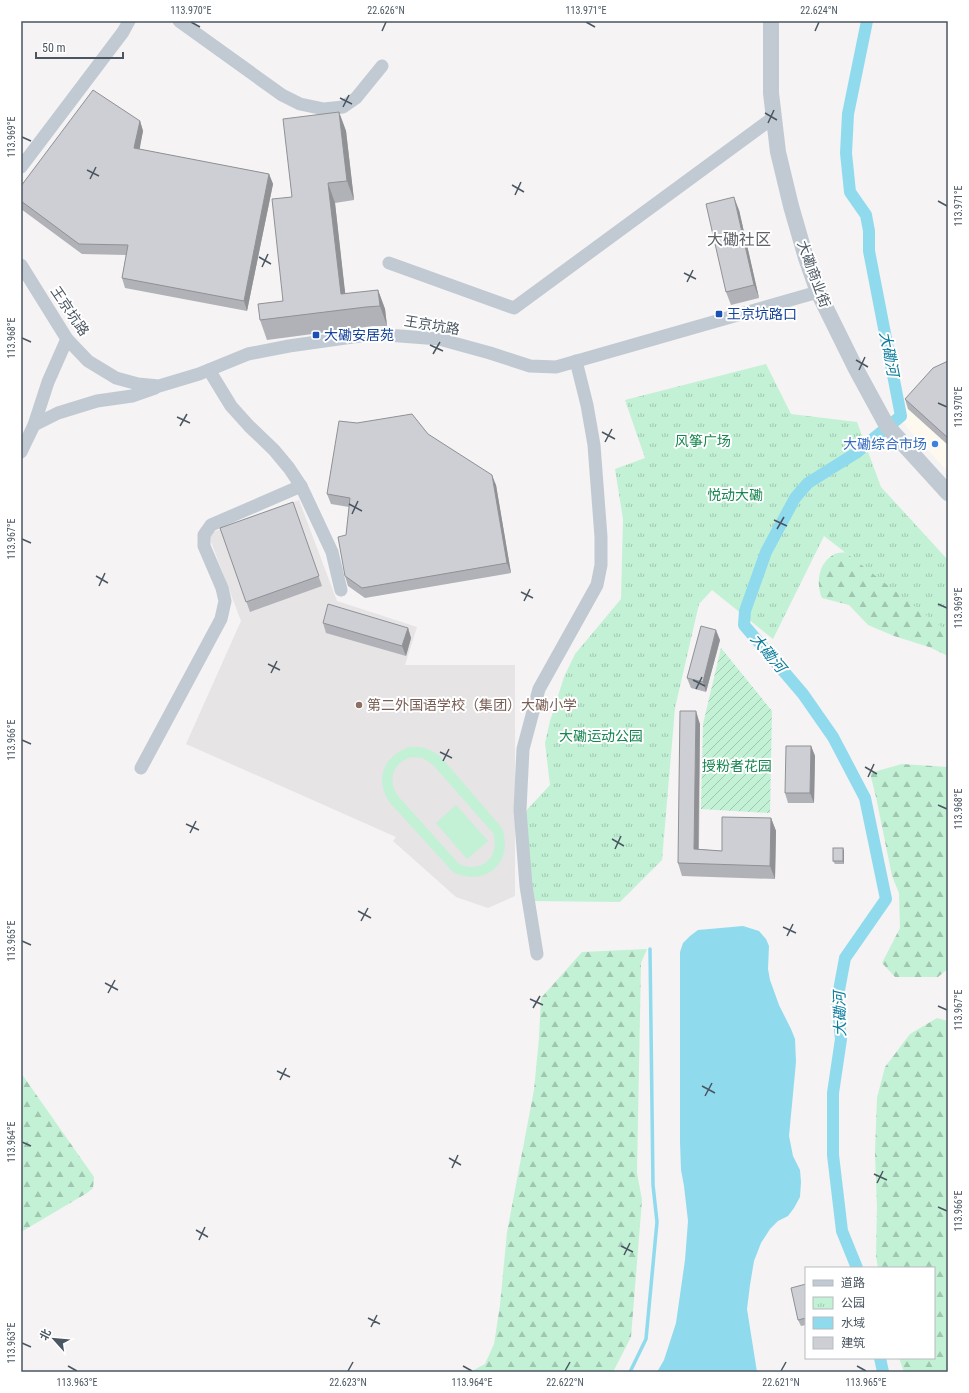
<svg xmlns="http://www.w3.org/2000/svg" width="969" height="1393" font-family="'Roboto Condensed','Noto Sans SC',sans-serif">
<defs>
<pattern id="forest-firs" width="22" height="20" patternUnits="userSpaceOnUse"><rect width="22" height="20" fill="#c3f1d5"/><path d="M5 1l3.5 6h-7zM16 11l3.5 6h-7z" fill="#a0c6b0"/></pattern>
<pattern id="park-tufts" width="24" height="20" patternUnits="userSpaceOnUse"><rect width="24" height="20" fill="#c3f1d5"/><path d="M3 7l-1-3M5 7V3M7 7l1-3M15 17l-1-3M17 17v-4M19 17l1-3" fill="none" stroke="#a0c6b0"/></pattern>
<pattern id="garden-furrows" width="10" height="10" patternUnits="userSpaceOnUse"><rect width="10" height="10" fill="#c3f1d5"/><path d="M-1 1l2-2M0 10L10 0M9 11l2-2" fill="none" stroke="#a0c6b0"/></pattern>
</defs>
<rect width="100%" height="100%" fill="#f5f3f3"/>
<polygon fill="#fdf9ef" points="948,368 948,472 897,417 934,375"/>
<polygon fill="#e6e4e5" points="299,500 337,601 417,627 405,665 515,665 515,896 488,908 456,897 393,841 396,837 186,744 241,621 208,534"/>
<g fill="url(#forest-firs)">
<path d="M848,552l100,62v42l-19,-9 -35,-11 -26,-11 -19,-20 -27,-7c-6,-15 -4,-34 11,-43 3,-3 11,-2 15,-3z"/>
<polygon points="902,764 948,767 948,969 938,977 895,977 882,963 900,928 899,893 892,876 876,797 870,773"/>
<polygon points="647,949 641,963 637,1173 642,1200 631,1337 613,1372 470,1372 485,1364 494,1344 500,1305 507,1232 534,1090 539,1038 541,998 582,952"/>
<polygon points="937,1018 948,1021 948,1372 904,1372 899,1358 934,1358 934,1268 878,1268 876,1256 877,1207 875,1153 877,1098 885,1067 910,1034"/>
<polygon points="21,1073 94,1177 93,1188 87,1193 21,1232"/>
</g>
<polygon fill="url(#park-tufts)" points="766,364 791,414 857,422 881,487 948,560 948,632 824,536 773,639 712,590 699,604 675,708 662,860 620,902 531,901 524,813 550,785 545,743 550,721 564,677 575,654 621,599 623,519 615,469 645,458 625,400"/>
<polygon fill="url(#garden-furrows)" points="721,648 772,711 770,813 701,809 703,724"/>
<g fill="#c3f1d5" fill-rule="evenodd">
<path d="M409,747c13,-1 22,2 32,10l61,71c12,34 -16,60 -49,44l-63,-69c-16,-24 -7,-46 19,-56zM411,757l12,1 10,7 60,68c8,24 -12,41 -34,31l-61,-68c-11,-16 -6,-32 13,-39z"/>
<polygon points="456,805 488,841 467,859 436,823"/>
</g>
<polygon fill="#90daee" points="743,926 759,931 766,939 769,946 768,969 770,980 779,1005 791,1029 795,1039 796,1062 789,1136 793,1156 800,1170 801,1182 800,1197 794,1208 788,1216 778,1221 770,1229 761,1243 754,1261 750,1285 747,1309 757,1372 657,1372 664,1360 676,1323 685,1260 688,1221 684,1186 681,1170 680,1142 680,952 683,943 690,936 698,930"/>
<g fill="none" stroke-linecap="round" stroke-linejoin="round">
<polyline stroke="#90daee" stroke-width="3.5" points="630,1372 646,1339 657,1222 653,1185 650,949"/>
<g stroke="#90daee" stroke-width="12">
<polyline points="857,1268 842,1231 833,1155 833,1093 841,1039 837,1001 845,958 886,899 865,798 833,737 803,694 744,625 745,611 766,552 795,498 808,483 856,453 901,416 869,251 869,231 866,215 850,192 846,153 848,114 867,21"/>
<polyline points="880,1358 883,1372"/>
</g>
<g stroke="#c1cad2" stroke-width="13">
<polyline points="179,21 282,95 300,104 324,109 343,107 356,98 382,66"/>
<polyline points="21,167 123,32 129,21"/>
<polyline points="389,263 514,308 774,117"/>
<polyline points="21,265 67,339 88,361 116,378 138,384 159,386 199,374 248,354 289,346 374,334 439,339 490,353 530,366 556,367 818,292"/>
<polyline points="209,370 231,406 249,426 274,450 289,468 301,486 332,552 341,590"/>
<polyline points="34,425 58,413 97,401 132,396 155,388"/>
<polyline points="21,452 34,425 48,382 67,339"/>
<polyline points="141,768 221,619 225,601 222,588 204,546 204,535 211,525 301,486"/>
<polyline points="537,954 526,886 520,810 523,749 539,689 597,585 601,565 601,537 594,445 587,405 576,361"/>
</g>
<polyline stroke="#c1cad2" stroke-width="16" points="771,21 771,93 778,152 791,206 806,258 818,292 856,369 887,426 948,493"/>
</g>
<g fill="#b0b2b7">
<polygon points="339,112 346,131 354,200 335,203 345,294 378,290 385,309 387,326 373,326 267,340 260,320 283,301 292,197"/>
<polygon points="140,121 143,131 139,149 269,174 273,184 247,311 125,288 122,278 126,255 82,254 21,209 21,186"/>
<polygon points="739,210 759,298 731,305 726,292"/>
<polygon points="948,361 948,445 908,409 905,399"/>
<polygon points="428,434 496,485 511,573 365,598 348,586 345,576 346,535 349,507 331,504 327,494"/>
<polygon points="293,502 322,586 250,612 220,528"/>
<polygon points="323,623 408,628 411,638 406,656 326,633"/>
<polygon points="720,640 706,692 691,688 687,678"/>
<polygon points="700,724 699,849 722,851 771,818 776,831 775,879 682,876 678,863"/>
<polygon points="811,746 815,756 814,803 788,803 785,793"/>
<polygon points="843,848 844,851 844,864 835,864 833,861"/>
<polygon points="806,1284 806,1325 801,1326 798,1320"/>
</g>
<g fill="#909195">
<polygon points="339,112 346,131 354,200 347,181"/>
<polygon points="140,121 143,131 138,158 134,148"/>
<polygon points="269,174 273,184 247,311 244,301"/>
<polygon points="328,183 335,203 347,309 341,294"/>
<polygon points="734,197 739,210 759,298 754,285"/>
<polygon points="378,290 385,309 387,326 380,306"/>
<polygon points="492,475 496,485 511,573 507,563"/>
<polygon points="408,628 411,638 406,656 402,646"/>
<polygon points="716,630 720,640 706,692 703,682"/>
<polygon points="696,711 700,724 698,862 694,849"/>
<polygon points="811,746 815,756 814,803 810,793"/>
<polygon points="771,818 776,831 775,879 770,866"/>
<polygon points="843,848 844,851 844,864 843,861"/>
</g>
<g fill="#cdcfd5" stroke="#909195">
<polygon points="93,90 140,121 134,148 269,174 244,301 122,278 128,245 79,244 21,201 21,186"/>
<polygon points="339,112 347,181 328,183 341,294 378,290 380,306 366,307 260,320 258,304 283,301 272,199 292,197 283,119"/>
<polygon points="734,197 754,285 726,292 706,204"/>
<polygon points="948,361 948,438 905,399 933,368"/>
<polygon points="412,414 428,434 492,475 507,563 362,588 345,576 338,537 346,535 350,498 327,494 339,421 357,423"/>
<polygon points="293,502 319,576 246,602 220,528"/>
<polygon points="328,604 408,628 402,646 323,623"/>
<polygon points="701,626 716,630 703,682 687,678"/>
<polygon points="680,711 696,711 694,849 722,851 722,817 771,818 770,866 678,863"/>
<polygon points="786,746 811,746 810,793 785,793"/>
<rect x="833" y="848" width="10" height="13"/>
<polygon points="806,1284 806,1318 798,1320 791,1288"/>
</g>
<path fill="none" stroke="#4a5661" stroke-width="1.5" d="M191,22l9,5M586,22l9,5M382,31l4,-9M815,31l4,-9M340,98l12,6M343,107l6,-12M765,113l12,7M768,123l6,-13M22,137l9,4M87,170l12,6M90,179l6,-12M512,185l12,7M515,195l6,-13M938,201l9,5M259,257l12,7M262,267l6,-13M684,273l12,6M687,282l6,-12M22,338l9,4M430,345l13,6M433,354l7,-12M856,360l12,7M859,370l6,-13M938,403l9,4M177,417l13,6M180,426l7,-12M602,432l13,7M605,442l7,-13M349,504l13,7M352,514l6,-13M774,520l13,6M777,529l7,-12M22,539l9,4M96,576l12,7M99,586l6,-13M521,592l12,6M524,601l6,-12M938,604l9,4M268,664l12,6M271,673l6,-12M693,680l12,6M696,689l6,-12M22,740l9,4M440,752l12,6M443,761l6,-12M865,767l12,7M868,777l6,-13M938,805l9,4M186,824l13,6M190,833l6,-12M612,839l12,7M615,849l6,-13M358,911l13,7M361,921l7,-13M783,927l13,6M787,936l6,-12M22,941l9,4M105,983l13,7M108,993l7,-13M530,999l13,6M938,1006l9,4M533,1008l7,-12M277,1071l13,6M280,1080l6,-12M702,1086l13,7M705,1096l7,-13M22,1142l9,4M449,1158l12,7M452,1168l6,-13M874,1174l13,6M877,1183l6,-12M938,1207l9,4M196,1230l12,7M199,1240l6,-13M621,1246l12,6M624,1255l6,-12M368,1318l12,6M371,1327l6,-12M22,1343l9,4M68,1366l9,5M463,1366l9,5M857,1366l9,5M348,1371l5,-9M565,1371l5,-9M781,1371l5,-9"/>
<g fill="#1a4fb4" stroke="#fff" stroke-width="1.5">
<rect x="715" y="310" width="8" height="8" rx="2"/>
<rect x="312" y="331" width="8" height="8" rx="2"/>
</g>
<circle fill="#3f7fe0" stroke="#fff" stroke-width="1.5" cx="935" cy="444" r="4"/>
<circle fill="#8d6e63" stroke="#fff" stroke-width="1.5" cx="359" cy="705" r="4"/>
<g text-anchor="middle" stroke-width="4" stroke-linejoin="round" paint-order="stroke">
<g font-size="14" fill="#4a5661" stroke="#fff">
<text transform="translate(814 274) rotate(70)" y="5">大磡商业街</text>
<text transform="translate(70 311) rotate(56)" y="5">王京坑路</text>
<text transform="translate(432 325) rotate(9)" y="5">王京坑路</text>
</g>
<g font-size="14" fill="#164399" stroke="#fff" text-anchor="start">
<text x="727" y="319">王京坑路口</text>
<text x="324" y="340">大磡安居苑</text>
</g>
<g font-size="14" fill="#17864f" stroke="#fff">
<text x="703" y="446">风筝广场</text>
<text x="735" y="500">悦动大磡</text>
<text x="601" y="741">大磡运动公园</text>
<text x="737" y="771">授粉者花园</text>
</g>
<g font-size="14" fill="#366cbe" stroke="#fff" text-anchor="end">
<text x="927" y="449">大磡综合市场</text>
</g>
<g font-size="14" fill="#785e54" stroke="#fff" text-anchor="start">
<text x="367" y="710">第二外国语学校（集团）大磡小学</text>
</g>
<g font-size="15" font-style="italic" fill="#0c7c9b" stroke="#fff">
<text transform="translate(889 354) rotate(79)" y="5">大磡河</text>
<text transform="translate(768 653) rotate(50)" y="5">大磡河</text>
<text transform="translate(840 1014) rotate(-91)" y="5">大磡河</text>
</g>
<g font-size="16" fill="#5f6368" stroke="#fff">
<text x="739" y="245">大磡社区</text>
</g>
</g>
<rect width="969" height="1393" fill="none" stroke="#ffffff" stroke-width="44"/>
<rect x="805" y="1267" width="130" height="92" fill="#ffffff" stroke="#b7bbc0"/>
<rect x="813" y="1280" width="20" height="6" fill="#c1cad2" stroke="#b7bbc0"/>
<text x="841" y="1287" font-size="12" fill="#4a5661">道路</text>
<rect x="813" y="1297" width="20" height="12" fill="url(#park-tufts)" stroke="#b7bbc0"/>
<text x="841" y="1307" font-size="12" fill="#4a5661">公园</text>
<rect x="813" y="1317" width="20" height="12" fill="#90daee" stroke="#b7bbc0"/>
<text x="841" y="1327" font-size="12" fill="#4a5661">水域</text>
<rect x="813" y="1337" width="20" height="12" fill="#cdcfd5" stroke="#b7bbc0"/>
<text x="841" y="1347" font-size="12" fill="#4a5661">建筑</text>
<g transform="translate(54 1339) rotate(297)" stroke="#ffffff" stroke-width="3" paint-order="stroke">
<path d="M0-3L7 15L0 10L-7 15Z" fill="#4a5661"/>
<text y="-6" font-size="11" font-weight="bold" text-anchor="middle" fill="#4a5661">北</text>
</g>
<path d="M36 52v6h87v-6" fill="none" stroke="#4a5661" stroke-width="2"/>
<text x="42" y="52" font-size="12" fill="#4a5661" stroke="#ffffff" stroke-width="3" paint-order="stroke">50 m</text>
<rect x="22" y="22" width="925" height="1349" fill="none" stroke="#4a5661" stroke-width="1.5"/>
<g font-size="10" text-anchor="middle" fill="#4a5661">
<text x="191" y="14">113.970°E</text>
<text x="386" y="14">22.626°N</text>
<text x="586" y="14">113.971°E</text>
<text x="819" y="14">22.624°N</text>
<text transform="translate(11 137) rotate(-90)" y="4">113.969°E</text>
<text transform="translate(958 206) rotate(-90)" y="4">113.971°E</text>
<text transform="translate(11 338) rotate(-90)" y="4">113.968°E</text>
<text transform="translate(958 407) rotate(-90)" y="4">113.970°E</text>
<text transform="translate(11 539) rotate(-90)" y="4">113.967°E</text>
<text transform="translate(958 608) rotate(-90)" y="4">113.969°E</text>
<text transform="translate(11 740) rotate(-90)" y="4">113.966°E</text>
<text transform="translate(958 809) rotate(-90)" y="4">113.968°E</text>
<text transform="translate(11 941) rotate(-90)" y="4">113.965°E</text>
<text transform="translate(958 1010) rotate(-90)" y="4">113.967°E</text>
<text transform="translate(11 1142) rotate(-90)" y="4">113.964°E</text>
<text transform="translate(958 1211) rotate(-90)" y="4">113.966°E</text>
<text transform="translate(11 1343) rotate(-90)" y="4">113.963°E</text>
<text x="77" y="1386">113.963°E</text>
<text x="348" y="1386">22.623°N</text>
<text x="472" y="1386">113.964°E</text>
<text x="565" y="1386">22.622°N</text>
<text x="781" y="1386">22.621°N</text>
<text x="866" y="1386">113.965°E</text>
</g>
</svg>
